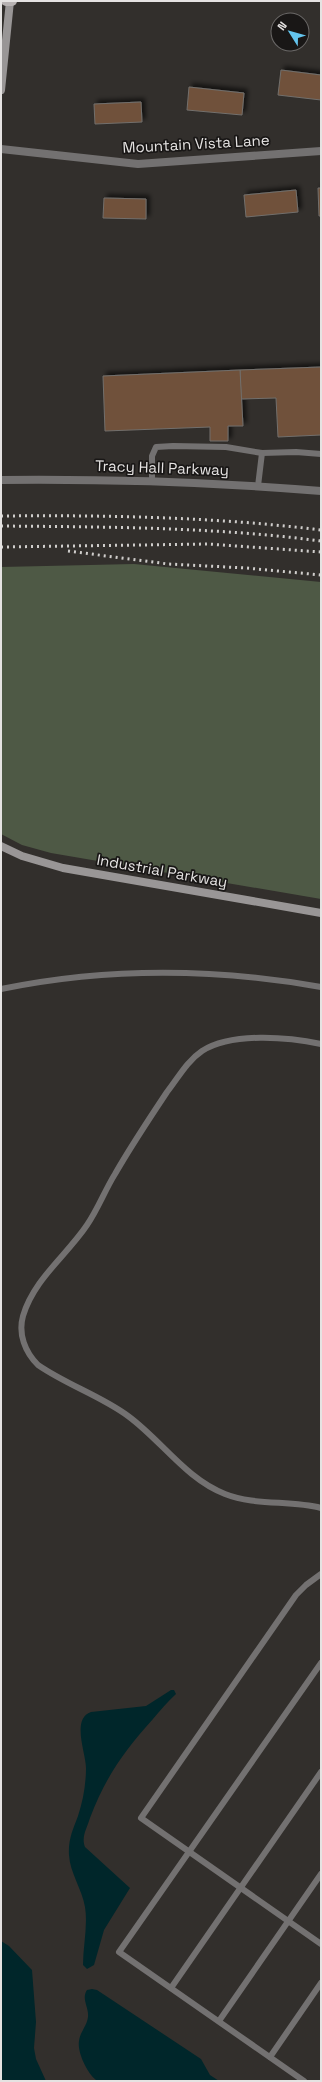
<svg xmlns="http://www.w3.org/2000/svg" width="322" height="2082" font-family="'Space Grotesk',sans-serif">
<defs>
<filter id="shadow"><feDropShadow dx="3.5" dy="-3.5" stdDeviation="2" flood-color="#0009"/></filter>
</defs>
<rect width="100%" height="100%" fill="#322f2c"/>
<polygon fill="#4e5945" points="134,564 321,582 321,899 51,853 22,845 1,834 1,567"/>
<g fill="#00262a">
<path d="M171,1690h3l2,4c-9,8 -16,17 -23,25 -29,32 -48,59 -63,99 -3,10 -9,19 -5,29l45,41 -26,42 -10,35 -7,4 -4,-4c0,-19 5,-39 2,-58 -3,-18 -15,-34 -16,-52 -1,-15 4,-26 9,-39 5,-15 8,-32 8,-48 0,-15 -15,-49 5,-56l55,-6z"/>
<polygon points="1,1941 9,1946 32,1970 36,2022 34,2048 36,2059 46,2081 1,2081"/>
<path d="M92,1989l5,1 104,69 9,16 9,6 -123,-1c-9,-7 -19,-28 -17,-39 1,-9 8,-15 9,-24 1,-10 -7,-18 -1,-27z"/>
</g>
<g fill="#6f513a" stroke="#726f6c" filter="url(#shadow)">
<polygon points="281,70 321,75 321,100 278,95"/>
<polygon points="189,87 244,93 242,115 187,110"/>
<polygon points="141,102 142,122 95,124 94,104"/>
<polygon points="318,188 321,188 321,216 319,216"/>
<polygon points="296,190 298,212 246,217 244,195"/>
<polygon points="104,198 146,199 146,219 103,218"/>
<polygon points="321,367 321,435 278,437 276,398 241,399 240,370"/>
<polygon points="240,370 243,426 228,426 228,441 210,441 210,427 105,431 103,376"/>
</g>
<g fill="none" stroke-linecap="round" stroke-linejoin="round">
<g stroke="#737171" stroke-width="6">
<polyline points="152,481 152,456 156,447 173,446 226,447 262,453 296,452 321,454"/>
<polyline points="258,486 262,453"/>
<path d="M1,989c107,-22 213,-21 320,-2"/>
<path d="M321,1044c-33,-7 -89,-12 -119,7 -15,10 -24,27 -35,41 -18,27 -36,54 -52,82 -10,16 -17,35 -28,51 -20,30 -53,54 -64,91 -5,18 2,36 15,49 29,20 63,31 90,51 33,24 58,63 97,78 30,12 65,6 96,14"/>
<polyline points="321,1574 306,1585 296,1595 141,1818 321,1944"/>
<polyline points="171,1988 321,1772"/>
<polyline points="219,2021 321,1874"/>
<polyline points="270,2057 321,1983"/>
<polyline points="304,2081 119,1952 321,1663"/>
</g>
<g stroke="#737171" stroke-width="8">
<polyline points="1,149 138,164 321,151"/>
<path d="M1,480c107,-1 213,2 320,11"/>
</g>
<g stroke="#999696" stroke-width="8">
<polyline points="1,90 10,1"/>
<polyline points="1,846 22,856 63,868 321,913"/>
</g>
<polyline stroke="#b7b2b2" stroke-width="10" points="6,1 12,1"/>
<g stroke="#d0cecc" stroke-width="3" stroke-dasharray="2 4" stroke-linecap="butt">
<path d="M1,516c107,-1 214,1 320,14"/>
<path d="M1,526c107,1 214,1 320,15"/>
<polyline points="1,547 208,544 321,552"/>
<polyline points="68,551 168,564 246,568 321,575"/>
</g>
</g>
<g text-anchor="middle" stroke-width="3.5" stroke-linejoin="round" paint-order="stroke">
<g font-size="15" fill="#e5e3e2" stroke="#191716">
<text transform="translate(196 144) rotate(-3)" y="5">Mountain Vista Lane</text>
<text transform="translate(162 468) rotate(2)" y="5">Tracy Hall Parkway</text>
<text transform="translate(162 871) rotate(10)" y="5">Industrial Parkway</text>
</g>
</g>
<rect width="322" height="2082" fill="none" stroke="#e5e3e2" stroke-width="4"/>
<g transform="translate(290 32) rotate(307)"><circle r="19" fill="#191716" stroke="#6b6968"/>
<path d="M0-3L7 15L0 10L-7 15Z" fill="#64c5ee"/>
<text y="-6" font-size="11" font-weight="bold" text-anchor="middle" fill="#e5e3e2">N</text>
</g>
</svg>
